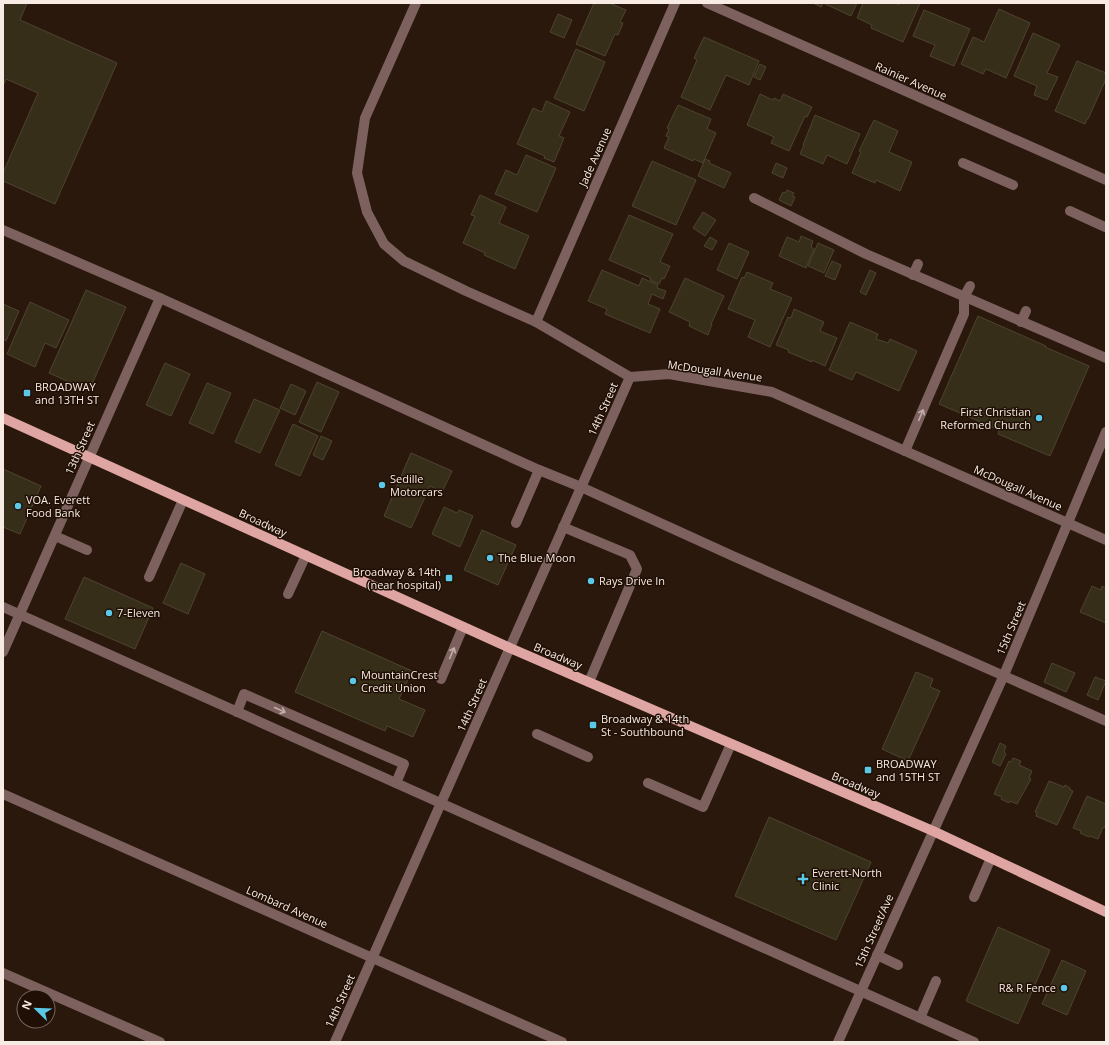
<svg xmlns="http://www.w3.org/2000/svg" width="1109" height="1045" font-family="'Open Sans',sans-serif">
<rect width="100%" height="100%" fill="#2a180c"/>
<g fill="#372e1a" stroke="#4d4430">
<polygon points="3,3 27,3 20,20 117,63 55,204 3,181 3,173 38,93 6,79 3,86"/>
<polygon points="594,3 609,3 626,10 620,22 623,23 618,35 615,34 605,56 576,44"/>
<polygon points="813,3 857,3 851,16 823,3 821,7"/>
<polygon points="863,3 895,3 899,5 900,3 920,3 903,42 871,28 872,25 857,18"/>
<polygon points="999,9 1030,23 1006,78 986,69 983,74 961,64 973,37 984,42"/>
<polygon points="924,10 970,29 954,66 930,56 935,45 913,36"/>
<polygon points="558,14 572,20 564,38 550,32"/>
<polygon points="1033,33 1060,45 1047,73 1058,77 1047,100 1034,95 1037,86 1014,76"/>
<polygon points="704,37 759,61 749,85 726,75 710,110 681,97 697,60 694,58"/>
<polygon points="576,49 605,62 584,111 554,98"/>
<polygon points="1077,61 1106,73 1106,79 1088,119 1087,119 1085,124 1055,111"/>
<polygon points="760,64 766,67 760,80 754,77"/>
<polygon points="760,94 773,100 774,98 780,101 783,94 812,107 807,117 805,116 789,151 771,143 774,137 747,125"/>
<polygon points="546,101 570,112 559,136 564,138 554,162 544,158 545,156 517,144 533,108 542,112"/>
<polygon points="678,105 711,119 707,129 716,133 703,163 694,159 693,161 664,148 669,137 666,136 669,129 667,128"/>
<polygon points="815,115 860,134 847,164 827,155 823,164 800,154 804,145 803,145"/>
<polygon points="874,120 898,131 889,152 912,162 900,191 876,180 875,183 852,173 861,152 859,151"/>
<polygon points="526,155 556,168 537,212 495,194 506,170 517,175"/>
<polygon points="705,159 710,161 709,163 731,173 724,188 698,176"/>
<polygon points="652,161 696,180 676,225 632,206"/>
<polygon points="776,163 787,168 783,178 772,173"/>
<polygon points="787,190 794,193 792,196 795,197 791,206 779,200 783,192 785,193"/>
<polygon points="480,195 506,207 499,223 529,236 515,269 484,255 485,253 463,243 475,216 471,215"/>
<polygon points="703,212 716,220 705,236 693,228"/>
<polygon points="629,215 673,234 660,262 670,266 664,279 662,278 659,284 650,280 651,278 609,260"/>
<polygon points="801,236 813,241 811,247 814,249 806,268 779,256 787,237 799,242"/>
<polygon points="710,237 717,241 712,250 704,246"/>
<polygon points="729,243 749,252 737,279 717,270"/>
<polygon points="818,243 834,250 824,273 808,266"/>
<polygon points="832,261 841,265 835,280 825,276"/>
<polygon points="602,270 639,286 642,278 658,285 657,288 666,291 663,299 652,294 648,304 660,309 650,333 605,314 607,309 588,301"/>
<polygon points="870,270 876,273 866,295 860,292"/>
<polygon points="747,272 773,283 770,289 792,298 770,347 748,337 755,320 728,309 742,277 744,278"/>
<polygon points="685,278 724,296 711,324 712,324 708,335 689,326 690,322 669,312"/>
<polygon points="86,290 126,307 89,391 49,373"/>
<polygon points="30,302 69,320 56,348 45,343 35,367 7,354"/>
<polygon points="3,304 19,311 6,341 3,339"/>
<polygon points="794,309 824,322 820,331 837,338 825,366 812,360 812,362 788,352 789,350 776,345 788,317 791,318"/>
<polygon points="978,316 1046,346 1045,347 1089,366 1050,456 998,434 999,430 939,404"/>
<polygon points="850,322 878,334 876,339 888,343 890,339 917,351 899,391 856,372 852,380 829,370"/>
<polygon points="165,363 190,374 171,416 146,405"/>
<polygon points="317,382 339,392 321,432 299,422"/>
<polygon points="207,383 231,393 213,434 189,423"/>
<polygon points="291,384 306,391 295,415 280,408"/>
<polygon points="254,399 280,410 260,453 235,442"/>
<polygon points="293,424 318,436 300,476 275,465"/>
<polygon points="321,436 332,441 323,460 313,455"/>
<polygon points="411,453 452,471 442,492 430,486 411,528 384,516"/>
<polygon points="3,469 41,486 20,534 3,527"/>
<polygon points="444,507 457,513 459,510 473,516 460,547 432,534"/>
<polygon points="482,530 516,545 498,585 464,570"/>
<polygon points="181,563 205,574 188,614 163,603"/>
<polygon points="84,577 153,608 135,649 65,619"/>
<polygon points="1092,586 1101,590 1102,586 1106,588 1106,623 1080,612"/>
<polygon points="322,631 412,671 399,699 425,710 413,737 387,726 385,731 295,692"/>
<polygon points="1052,663 1075,673 1066,692 1044,682"/>
<polygon points="916,672 933,679 930,687 940,691 908,761 882,749"/>
<polygon points="1095,677 1106,681 1098,700 1087,695"/>
<polygon points="1000,743 1006,746 1004,752 1006,754 1000,766 992,762"/>
<polygon points="1013,758 1021,761 1019,765 1032,771 1029,778 1031,779 1017,804 1010,801 1009,803 1001,799 1002,797 994,794 1009,761 1011,762"/>
<polygon points="1049,781 1064,787 1065,785 1070,788 1070,790 1073,791 1057,825 1036,816 1037,813 1035,812"/>
<polygon points="1087,796 1106,804 1106,824 1104,828 1103,827 1098,839 1090,836 1089,837 1080,833 1081,831 1073,828"/>
<polygon points="769,817 871,862 836,940 735,896"/>
<polygon points="998,927 1050,950 1018,1024 966,1001"/>
<polygon points="1062,960 1086,971 1067,1015 1042,1004"/>
</g>
<g fill="none" stroke-linecap="round" stroke-linejoin="round">
<g stroke="#7c615f" stroke-width="10">
<polyline points="416,3 365,118 357,173 367,212 384,244 404,261 466,291 536,322 630,377 669,374 772,392 1106,540"/>
<polyline points="707,3 1106,180"/>
<polyline points="963,163 1013,185"/>
<polyline points="754,198 866,254 1106,358"/>
<polyline points="1070,211 1105,227"/>
<polyline points="3,230 160,298 539,470 581,487 735,557 1106,721"/>
<polyline points="913,275 918,264"/>
<polyline points="536,322 675,3"/>
<polyline points="1021,322 1026,311"/>
<polyline points="905,451 964,314 964,297 970,286"/>
<polyline points="516,523 539,470"/>
<polyline points="563,527 630,555 637,569 589,682"/>
<polyline points="55,536 87,550"/>
<polyline points="149,577 183,500"/>
<polyline points="288,594 306,555"/>
<polyline points="3,607 974,1042"/>
<polyline points="3,652 160,298"/>
<polyline points="441,679 463,627"/>
<polyline points="237,712 244,694 404,764 396,783"/>
<polyline points="537,734 588,757"/>
<polyline points="648,783 703,807 731,744"/>
<polyline points="3,794 562,1042"/>
<polyline points="974,897 991,858"/>
<polyline points="877,955 898,965"/>
<polyline points="3,973 160,1042"/>
<polyline points="920,1018 936,981"/>
<polyline points="335,1042 630,377"/>
<polyline points="838,1042 1004,675 1106,432"/>
</g>
<polyline stroke="#dea5a3" stroke-width="10" points="3,418 510,648 933,831 1106,912"/>
</g>
<defs><path id="oneway-shaft" d="M-6 0H5M1.5-3L5.5 0L1.5 3" fill="none" stroke-width="1.6" stroke-linecap="round" stroke-linejoin="round"/></defs>
<g stroke="#c0ada8">
<use href="#oneway-shaft" transform="translate(921 415) rotate(-67)"/>
<use href="#oneway-shaft" transform="translate(452 653) rotate(-67)"/>
<use href="#oneway-shaft" transform="translate(280 710) rotate(24)"/>
</g>
<g fill="#5ac8e6" stroke="#200f05" stroke-width="1.5">
<rect x="23" y="389" width="8" height="8" rx="2"/>
<circle cx="1039" cy="418" r="4"/>
<circle cx="382" cy="485" r="4"/>
<circle cx="18" cy="506" r="4"/>
<circle cx="490" cy="558" r="4"/>
<rect x="445" y="574" width="8" height="8" rx="2"/>
<circle cx="591" cy="581" r="4"/>
<circle cx="109" cy="613" r="4"/>
<circle cx="353" cy="681" r="4"/>
<rect x="589" y="721" width="8" height="8" rx="2"/>
<rect x="864" y="766" width="8" height="8" rx="2"/>
<path d="M801 873h4v4h4v4h-4v4h-4v-4h-4v-4h4z"/>
<circle cx="1064" cy="988" r="4"/>
</g>
<g text-anchor="middle" stroke-width="3" stroke-linejoin="round" paint-order="stroke">
<g font-size="11" fill="#f7ebe3" stroke="#200f05">
<text transform="translate(911 81) rotate(24)" y="4">Rainier Avenue</text>
<text transform="translate(595 157) rotate(-66)" y="4">Jade Avenue</text>
<text transform="translate(715 371) rotate(8)" y="4">McDougall Avenue</text>
<text transform="translate(603 409) rotate(-66)" y="4">14th Street</text>
<text transform="translate(80 448) rotate(-66)" y="4">13th Street</text>
<text transform="translate(1018 488) rotate(24)" y="4">McDougall Avenue</text>
<text transform="translate(263 523) rotate(25)" y="4">Broadway</text>
<text transform="translate(1011 628) rotate(-67)" y="4">15th Street</text>
<text transform="translate(558 656) rotate(23)" y="4">Broadway</text>
<text transform="translate(472 705) rotate(-66)" y="4">14th Street</text>
<text transform="translate(856 785) rotate(23)" y="4">Broadway</text>
<text transform="translate(287 907) rotate(24)" y="4">Lombard Avenue</text>
<text transform="translate(874 931) rotate(-66)" y="4">15th Street/Ave</text>
<text transform="translate(340 1001) rotate(-66)" y="4">14th Street</text>
</g>
<g font-size="11" fill="#f7ebe3" stroke="#200f05" text-anchor="start">
<text x="35" y="391">BROADWAY<tspan x="35" dy="13">and 13TH ST</tspan></text>
<text x="1031" y="416" text-anchor="end">First Christian<tspan x="1031" dy="13">Reformed Church</tspan></text>
<text x="390" y="483">Sedille<tspan x="390" dy="13">Motorcars</tspan></text>
<text x="26" y="504">VOA. Everett<tspan x="26" dy="13">Food Bank</tspan></text>
<text x="498" y="562">The Blue Moon</text>
<text x="441" y="576" text-anchor="end">Broadway &amp; 14th<tspan x="441" dy="13">(near hospital)</tspan></text>
<text x="599" y="585">Rays Drive In</text>
<text x="117" y="617">7-Eleven</text>
<text x="361" y="679">MountainCrest<tspan x="361" dy="13">Credit Union</tspan></text>
<text x="601" y="723">Broadway &amp; 14th<tspan x="601" dy="13">St - Southbound</tspan></text>
<text x="876" y="768">BROADWAY<tspan x="876" dy="13">and 15TH ST</tspan></text>
<text x="812" y="877">Everett-North<tspan x="812" dy="13">Clinic</tspan></text>
<text x="1056" y="992" text-anchor="end">R&amp; R Fence</text>
</g>
</g>
<rect width="1109" height="1045" fill="none" stroke="#f7ebe3" stroke-width="8"/>
<g transform="translate(36 1009) rotate(293)"><circle r="19" fill="#200f05" stroke="#76675e"/>
<path d="M0-3L7 15L0 10L-7 15Z" fill="#5ac8e6"/>
<text y="-6" font-size="11" font-weight="bold" text-anchor="middle" fill="#f7ebe3">N</text>
</g>
</svg>
